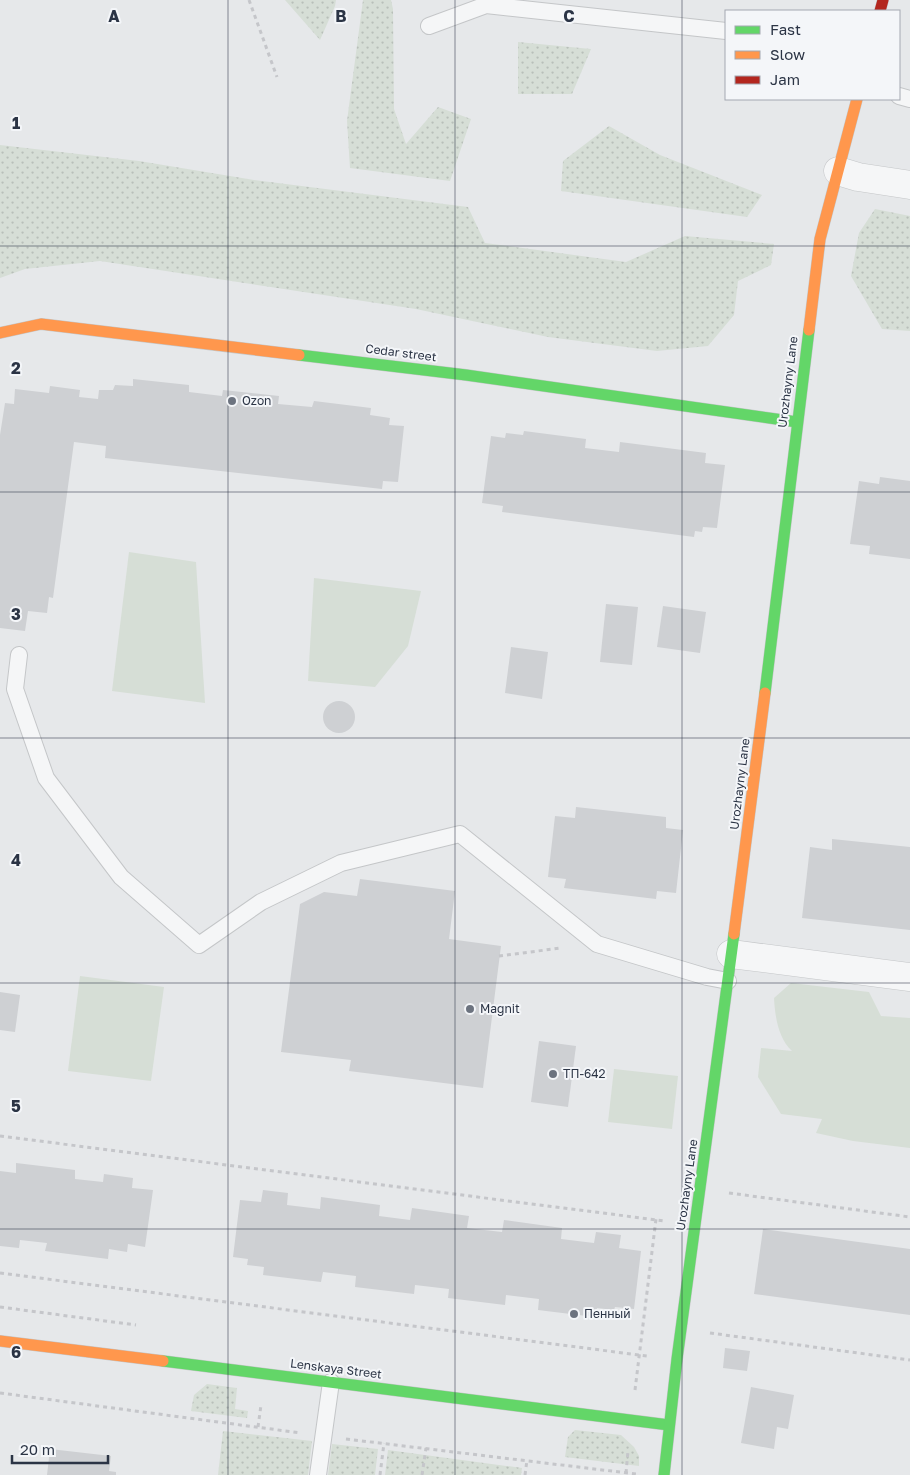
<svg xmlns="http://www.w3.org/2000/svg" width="910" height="1475" font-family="'Golos Text',sans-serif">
<defs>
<pattern id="grass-dots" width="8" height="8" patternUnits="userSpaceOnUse" patternTransform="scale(1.25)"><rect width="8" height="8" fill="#d6ded6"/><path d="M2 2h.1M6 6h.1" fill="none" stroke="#b8bfb9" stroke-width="1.8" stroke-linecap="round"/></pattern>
</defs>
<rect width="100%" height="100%" fill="#e6e8ea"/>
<g fill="url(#grass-dots)">
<polygon points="285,0 336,0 335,6 320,40"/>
<polygon points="363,0 391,0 393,9 394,109 406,144 438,107 471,119 450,181 350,168 347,121"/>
<polygon points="518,42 591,49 572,94 518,94"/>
<polygon points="609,126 660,155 762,195 747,217 561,191 563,161"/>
<polygon points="0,145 139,161 254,180 468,207 485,243 626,262 685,236 774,244 771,265 738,281 734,315 708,346 657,351 548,337 416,309 100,261 25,269 0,278"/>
<polygon points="875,209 910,216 910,331 882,329 851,276 859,233"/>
<polygon points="207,1384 237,1388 235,1409 248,1411 247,1418 191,1411 194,1395"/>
<polygon points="575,1430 621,1435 634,1447 639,1456 639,1466 565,1457 568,1437"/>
<polygon points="223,1431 312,1441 308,1475 218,1475"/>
<polygon points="332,1444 378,1449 375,1475 328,1475"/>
<polygon points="388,1450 522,1468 521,1475 385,1475"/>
</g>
<g fill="#d6ded6">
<polygon points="129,552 196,562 205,703 112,691"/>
<polygon points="314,578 421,591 408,646 375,687 308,681"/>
<polygon points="80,976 164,987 151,1081 68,1071"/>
<path d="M791,983l78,9 12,24 29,2v130l-57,-7 -37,-8 6,-14 -41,-5 -23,-37 3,-29 31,3c-14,-13 -17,-35 -18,-53z"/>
<polygon points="614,1069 678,1076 672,1129 608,1122"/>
</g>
<g fill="#ced0d3">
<polygon points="133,379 189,385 189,392 222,396 223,390 279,396 278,404 312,407 314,401 371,408 370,415 390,418 389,425 404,426 398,482 383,481 382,489 105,458 106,446 74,442 53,598 49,597 47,613 28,611 25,631 0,628 0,435 5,403 14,404 15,389 49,393 50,386 80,390 79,397 98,399 99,390 113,390 115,385 133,386"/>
<polygon points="524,431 586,439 585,448 619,452 620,442 706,453 705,463 725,465 717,528 703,527 702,532 695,531 694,537 502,512 503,506 482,503 491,436 505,438 506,433 523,435"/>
<polygon points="880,477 910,481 910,559 869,554 870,546 850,544 859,481 879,484"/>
<polygon points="606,604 638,607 632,665 600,662"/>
<polygon points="663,606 706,612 700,653 657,647"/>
<polygon points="511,647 548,652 542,699 505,693"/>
<circle cx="339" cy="717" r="16"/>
<polygon points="576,807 666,817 666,828 683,830 676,893 657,891 656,899 564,888 566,879 548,877 555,816 575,818"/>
<polygon points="832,839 910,847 910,930 802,918 810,847 832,850"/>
<polygon points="360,879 455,891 449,939 501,946 483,1088 349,1071 351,1060 281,1052 300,904 324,892 357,896"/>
<polygon points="0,992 20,995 15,1032 0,1030"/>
<polygon points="539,1041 576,1046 568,1107 531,1102"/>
<polygon points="16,1163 75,1170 75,1179 103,1182 104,1174 133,1178 132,1188 153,1190 145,1247 128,1244 127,1252 109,1249 108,1259 45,1251 47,1243 20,1240 19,1248 0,1246 0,1171 16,1173"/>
<polygon points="263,1190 288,1193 287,1205 320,1209 321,1197 380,1205 379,1216 410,1220 412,1208 469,1216 467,1228 502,1232 504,1220 562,1228 561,1239 594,1243 596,1232 621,1235 619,1248 641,1251 634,1309 615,1307 614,1310 597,1308 595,1317 538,1310 539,1299 506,1295 505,1305 448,1298 449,1289 415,1285 414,1294 355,1287 356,1276 323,1272 321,1282 263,1275 264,1267 247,1265 248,1259 233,1257 240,1200 261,1202"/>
<polygon points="763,1229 910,1249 910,1315 754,1294"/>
<polygon points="725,1348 750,1351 747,1371 723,1368"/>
<polygon points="751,1387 794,1395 788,1429 777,1427 774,1449 741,1443"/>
<polygon points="50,1449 111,1456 109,1471 116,1472 116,1475 47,1475"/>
</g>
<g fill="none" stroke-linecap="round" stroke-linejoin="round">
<defs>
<g id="lane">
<polyline points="429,26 486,5 726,31"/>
<polyline points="899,96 910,99"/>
<polyline points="19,655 15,689 46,778 121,877 199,945 261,902 341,863 460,834 597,944 707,977 728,981"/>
<polyline points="318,1475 331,1382"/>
</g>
<g id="street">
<polyline points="838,171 858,177 910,185"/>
<polyline points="731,954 910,977"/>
</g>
<g id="fast">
<polyline points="299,355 466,375 797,422"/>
<polyline points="765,693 809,330"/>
<polyline points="163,1361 669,1425"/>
<polyline points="664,1475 677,1359 734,934"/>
</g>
<g id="slow">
<polyline points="809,330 820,239 857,99"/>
<polyline points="0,333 41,324 299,355"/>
<polyline points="734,934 765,693"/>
<polyline points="0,1341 163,1361"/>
</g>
<polyline id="jam" points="880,11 883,0"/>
</defs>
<use href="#lane" stroke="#c4c6c8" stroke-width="18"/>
<use href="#street" stroke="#c4c6c8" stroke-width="29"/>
<use href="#fast" stroke="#c4c6c8" stroke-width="12"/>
<use href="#slow" stroke="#c4c6c8" stroke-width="12"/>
<use href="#jam" stroke="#c4c6c8" stroke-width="12"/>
<g stroke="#c5c6ca" stroke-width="3" stroke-dasharray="4 4" stroke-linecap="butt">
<polyline points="249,0 277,77"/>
<polyline points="499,956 561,948"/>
<polyline points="0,1136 665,1221"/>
<polyline points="729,1193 910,1217"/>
<polyline points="0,1273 647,1356"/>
<polyline points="0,1307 136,1325"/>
<polyline points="710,1333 910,1360"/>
<polyline points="635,1390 656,1219"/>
<polyline points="0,1393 301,1433"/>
<polyline points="258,1427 261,1405"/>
<polyline points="346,1439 636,1474"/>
<polyline points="626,1473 628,1451"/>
<polyline points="380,1475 384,1443"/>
<polyline points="422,1475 426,1448"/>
<polyline points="525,1475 527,1460"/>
</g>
<use href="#lane" stroke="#f5f6f7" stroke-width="16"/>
<use href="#street" stroke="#f5f6f7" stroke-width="28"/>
<use href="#fast" stroke="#63d668" stroke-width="11"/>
<use href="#slow" stroke="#ff974d" stroke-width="11"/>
<use href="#jam" stroke="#b3261e" stroke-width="11"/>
</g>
<path fill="none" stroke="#2b3445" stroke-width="1" stroke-opacity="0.55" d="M228,0v1475M455,0v1475M682,0v1475M0,246h910M0,492h910M0,738h910M0,983h910M0,1229h910"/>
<g fill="#6c737f" stroke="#f4f6f9" stroke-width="2">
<circle cx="232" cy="401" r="5"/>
<circle cx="470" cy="1009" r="5"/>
<circle cx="553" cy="1074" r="5"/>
<circle cx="574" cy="1314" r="5"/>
</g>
<g text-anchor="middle" stroke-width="4" stroke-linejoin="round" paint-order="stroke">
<g font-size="12" fill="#2b3445" stroke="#f4f6f9">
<text transform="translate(401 353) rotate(7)" y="4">Cedar street</text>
<text transform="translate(788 382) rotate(-83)" y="4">Urozhayny Lane</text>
<text transform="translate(740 784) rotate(-83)" y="4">Urozhayny Lane</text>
<text transform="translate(687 1185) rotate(-82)" y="4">Urozhayny Lane</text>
<text transform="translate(336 1369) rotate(7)" y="4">Lenskaya Street</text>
</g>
<g font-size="12" fill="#2b3445" stroke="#f4f6f9" text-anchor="start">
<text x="242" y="405">Ozon</text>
<text x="480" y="1013">Magnit</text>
<text x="563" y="1078">ТП-642</text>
<text x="584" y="1318">Пенный</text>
</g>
</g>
<g font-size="16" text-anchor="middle" font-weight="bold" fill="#2b3445" stroke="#f4f6f9" stroke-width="4" stroke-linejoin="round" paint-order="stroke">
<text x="114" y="22">A</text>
<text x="341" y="22">B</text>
<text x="569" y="22">C</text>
<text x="16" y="129">1</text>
<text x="16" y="374">2</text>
<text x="16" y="620">3</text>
<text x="16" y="866">4</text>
<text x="16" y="1112">5</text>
<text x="16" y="1358">6</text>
</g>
<rect x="725" y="10" width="175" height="90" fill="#f4f6f9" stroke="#a4a8b1"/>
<rect x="735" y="26" width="25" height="8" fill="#63d668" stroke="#a4a8b1"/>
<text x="770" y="35" font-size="15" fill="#2b3445">Fast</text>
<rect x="735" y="51" width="25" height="8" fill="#ff974d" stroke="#a4a8b1"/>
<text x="770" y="60" font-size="15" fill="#2b3445">Slow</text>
<rect x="735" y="76" width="25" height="8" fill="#b3261e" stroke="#a4a8b1"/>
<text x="770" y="85" font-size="15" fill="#2b3445">Jam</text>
<path d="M12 1455v8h96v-8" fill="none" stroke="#2b3445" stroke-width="2.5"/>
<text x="20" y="1455" font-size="15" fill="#2b3445" stroke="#f4f6f9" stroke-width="4" paint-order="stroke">20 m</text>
</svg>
